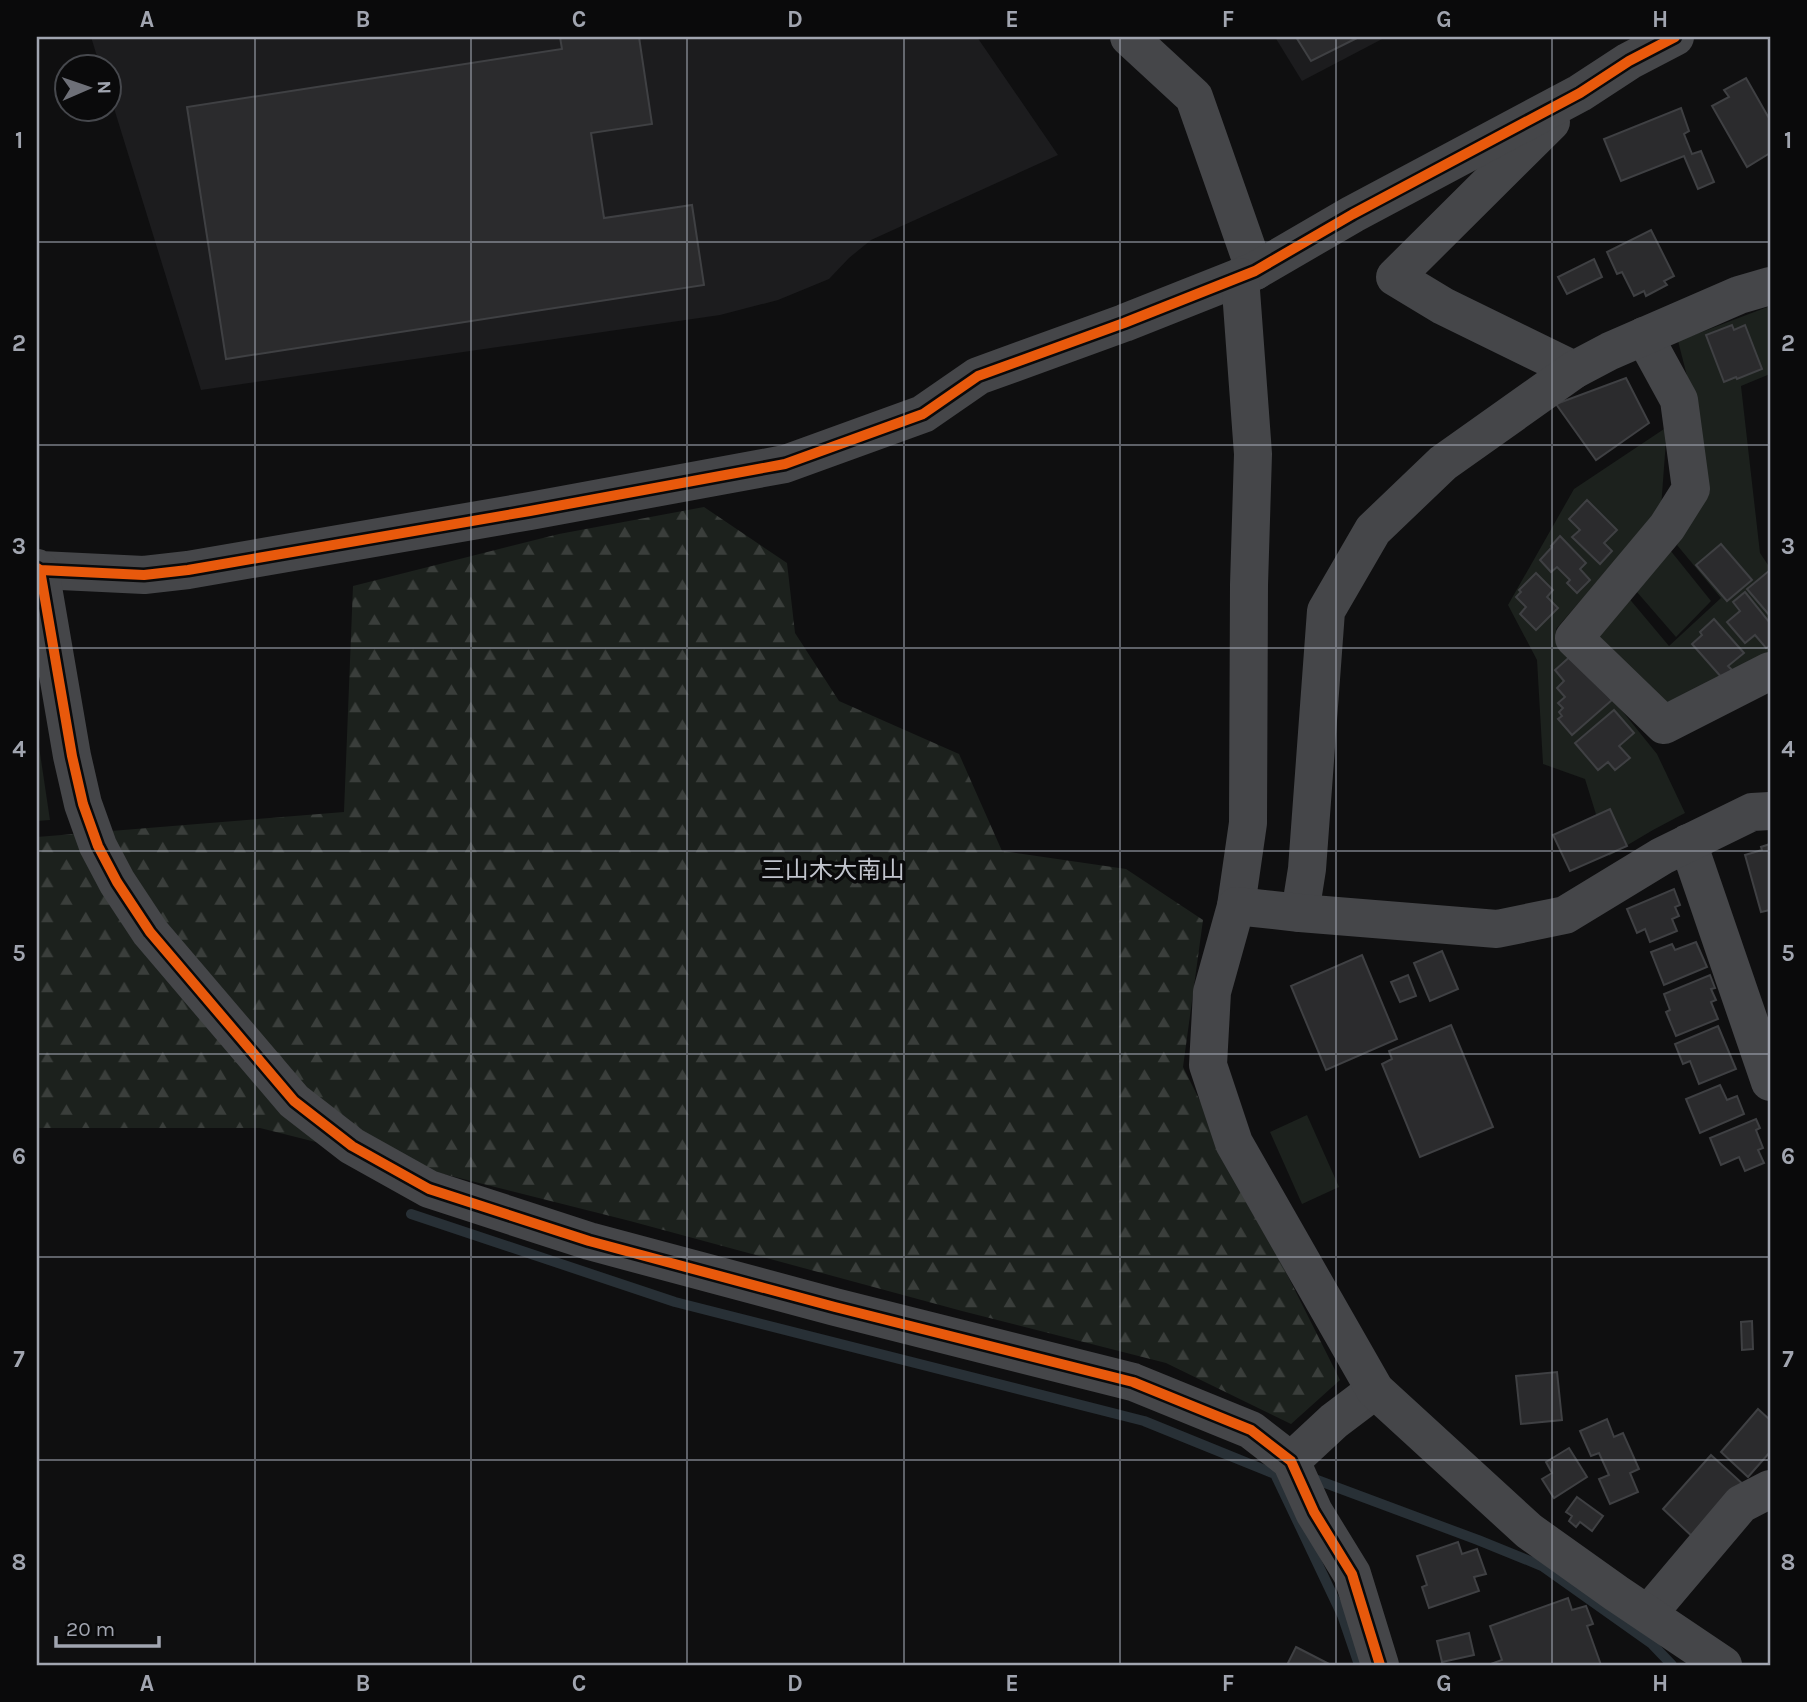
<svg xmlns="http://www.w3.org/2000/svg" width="1807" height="1702" font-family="Karla,'Noto Sans JP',sans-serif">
<defs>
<pattern id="forest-firs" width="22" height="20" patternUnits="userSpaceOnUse" patternTransform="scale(1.75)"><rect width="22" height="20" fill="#1c211d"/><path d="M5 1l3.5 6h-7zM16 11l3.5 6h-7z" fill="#3a3e3b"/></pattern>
</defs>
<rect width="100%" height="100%" fill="#0f0f10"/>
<g fill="#1c1c1e">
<polygon points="91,37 977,37 1058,155 871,240 849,258 829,279 778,300 720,315 201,390 109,92 108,66 100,66"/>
<polygon points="1275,37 1386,37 1302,81"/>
</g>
<g fill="#1c211d">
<polygon points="1770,306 1770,374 1741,386 1760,553 1770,568 1770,654 1659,720 1598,635 1627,596 1669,646 1721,598 1677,545 1702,505 1694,403 1678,341"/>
<polygon points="1667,427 1661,508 1556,629 1657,754 1685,813 1653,830 1609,856 1585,779 1543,764 1537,660 1508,605 1574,489"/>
<polygon points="1670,550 1711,601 1676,637 1630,584"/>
<polygon points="37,733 50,820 37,821"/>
<polygon points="1307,1115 1339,1187 1302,1204 1270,1132"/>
</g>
<polygon fill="url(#forest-firs)" points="704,507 787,563 795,633 839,701 959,754 1002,851 1126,869 1203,920 1183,1067 1340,1380 1291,1424 1166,1363 962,1311 630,1221 260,1128 37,1128 37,837 344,812 353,586 559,534"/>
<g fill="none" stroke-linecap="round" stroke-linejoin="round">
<g stroke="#283036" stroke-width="10">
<polyline points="411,1214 675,1302 1144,1421 1275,1474 1342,1615 1359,1665"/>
<polyline points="1309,1477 1478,1540 1542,1566 1652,1644 1672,1665"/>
</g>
</g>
<g fill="#2b2b2d" stroke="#3f4043" stroke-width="2">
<polygon points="560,37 639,37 652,124 591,133 604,218 692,205 704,285 226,359 187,107 562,49"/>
<polygon points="1296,37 1359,37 1311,61"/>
<polygon points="1746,78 1770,120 1770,153 1747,167 1712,106 1729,97 1724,90"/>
<polygon points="1681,108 1689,131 1684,134 1692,154 1701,151 1714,182 1698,189 1684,156 1621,181 1604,139"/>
<polygon points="1651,230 1674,276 1664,281 1667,285 1646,296 1644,291 1634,296 1622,272 1617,274 1607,252"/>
<polygon points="1594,259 1602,277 1567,294 1558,277"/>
<polygon points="1732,325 1734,330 1745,325 1762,369 1737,379 1736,377 1724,382 1706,335"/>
<polygon points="1626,378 1649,423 1596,460 1556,404"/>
<polygon points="1587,500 1617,530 1604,543 1612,551 1600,564 1572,537 1580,530 1569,519"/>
<polygon points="1560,536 1586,563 1580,569 1590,580 1577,593 1567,583 1570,580 1557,567 1551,572 1540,560 1552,547 1551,546"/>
<polygon points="1721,544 1752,580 1727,601 1696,565"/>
<polygon points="1770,570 1770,616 1747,589"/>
<polygon points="1536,573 1553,590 1547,597 1558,608 1536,630 1520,614 1526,607 1516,597 1521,592 1519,590"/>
<polygon points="1745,592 1770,623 1770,645 1766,648 1755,635 1745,643 1727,622 1740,611 1733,602"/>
<polygon points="1714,619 1744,653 1728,666 1733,671 1723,679 1692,644 1702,635 1700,632"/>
<polygon points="1573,654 1612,700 1572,735 1558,719 1562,716 1559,712 1563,708 1558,703 1565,697 1557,688 1564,681 1555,670"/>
<polygon points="1614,710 1634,733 1619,746 1630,758 1615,770 1608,762 1598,770 1575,743"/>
<polygon points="1610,809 1627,846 1570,871 1553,835"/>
<polygon points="1770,844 1770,910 1761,912 1745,855 1762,850 1761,847"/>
<polygon points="1674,889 1680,905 1675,907 1679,916 1672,919 1677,931 1650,942 1645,929 1637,933 1627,909"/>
<polygon points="1696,942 1707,967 1664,985 1651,952 1672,944 1675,950"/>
<polygon points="1442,951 1458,989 1430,1001 1414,963"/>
<polygon points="1362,955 1397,1039 1326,1070 1291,986"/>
<polygon points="1408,975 1416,996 1400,1002 1391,982"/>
<polygon points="1710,975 1715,988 1711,989 1716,1000 1711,1002 1718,1019 1676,1036 1666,1012 1670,1010 1664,994"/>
<polygon points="1451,1025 1493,1127 1420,1157 1382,1064 1392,1059 1389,1051"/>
<polygon points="1718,1026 1736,1069 1699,1084 1690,1061 1683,1064 1675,1044"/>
<polygon points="1720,1085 1727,1100 1737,1096 1744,1114 1700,1133 1686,1099"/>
<polygon points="1756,1119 1760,1128 1756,1130 1763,1148 1758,1150 1764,1163 1745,1171 1739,1157 1721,1165 1710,1138"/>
<polygon points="1752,1321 1753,1349 1742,1350 1741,1322"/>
<polygon points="1557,1372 1562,1420 1521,1424 1516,1376"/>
<polygon points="1758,1409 1770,1420 1770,1452 1748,1477 1721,1452"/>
<polygon points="1607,1419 1614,1437 1623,1433 1639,1469 1630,1473 1638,1492 1610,1504 1599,1479 1609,1475 1599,1453 1591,1456 1580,1431"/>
<polygon points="1569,1448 1587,1477 1554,1498 1542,1479 1552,1473 1546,1462"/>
<polygon points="1711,1455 1745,1486 1696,1540 1663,1509"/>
<polygon points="1577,1497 1603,1516 1592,1531 1580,1522 1576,1527 1569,1521 1572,1516 1566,1512"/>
<polygon points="1458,1542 1462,1554 1477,1549 1486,1574 1474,1577 1479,1591 1429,1608 1422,1587 1427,1585 1417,1556"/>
<polygon points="1568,1598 1572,1610 1586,1606 1593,1624 1587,1626 1601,1665 1488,1665 1502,1660 1490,1626"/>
<polygon points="1469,1633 1474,1655 1442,1662 1437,1641"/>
<polygon points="1296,1647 1331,1665 1287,1665"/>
</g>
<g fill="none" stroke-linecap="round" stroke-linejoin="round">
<g stroke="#454649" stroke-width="38">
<polyline points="1129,37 1194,97 1255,271"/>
<polyline points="1551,122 1395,277 1443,306 1574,370"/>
<polyline points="1644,336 1679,400 1691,489 1667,527 1574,638 1664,725 1770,671"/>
<polyline points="37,568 40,570 144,575 188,570 530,511 785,464 923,414 978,376 1124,323 1255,271 1353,214 1580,93 1629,61 1675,37"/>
<polyline points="40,570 72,756 83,804 98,846 117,882 150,932 294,1101 352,1146 429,1189 589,1241 835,1307 1133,1382 1251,1430 1291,1461 1314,1512 1352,1574 1380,1665"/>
<polyline points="1688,843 1770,1082"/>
<polyline points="1236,906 1248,823 1249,585 1253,454 1240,277"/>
<polyline points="1300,913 1307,869 1326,611 1373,530 1443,463 1574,370 1610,351 1739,295 1770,286"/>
<polyline points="1291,1461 1334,1421 1375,1390"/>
<polyline points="1648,1614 1741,1504 1770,1489"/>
<polyline points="1723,1665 1616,1593 1529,1531 1375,1390 1234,1143 1208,1065 1212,992 1236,906 1300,913 1497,929 1565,915 1662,856 1752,812 1770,811"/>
</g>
<defs>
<g id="cycleway">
<polyline points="37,568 40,570 144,575 188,570 530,511 785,464 923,414 978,376 1124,323 1255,271 1353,214 1580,93 1629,61 1675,37"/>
<polyline points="40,570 72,756 83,804 98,846 117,882 150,932 294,1101 352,1146 429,1189 589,1241 835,1307 1133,1382 1251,1430 1291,1461 1314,1512 1352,1574 1380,1665"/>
</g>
</defs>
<use href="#cycleway" stroke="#0a0a0b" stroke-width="15"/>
<use href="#cycleway" stroke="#e8590c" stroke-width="10"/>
</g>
<path fill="none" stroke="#a1a5b0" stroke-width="2" stroke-opacity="0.55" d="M255,37v1628M471,37v1628M687,37v1628M904,37v1628M1120,37v1628M1336,37v1628M1552,37v1628M37,242h1733M37,445h1733M37,648h1733M37,851h1733M37,1054h1733M37,1257h1733M37,1460h1733"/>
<g text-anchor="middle" stroke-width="7" stroke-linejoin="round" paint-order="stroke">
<g font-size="24" fill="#c1c4cd" stroke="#0a0a0b">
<text x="833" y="878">三山木大南山</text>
</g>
</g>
<rect width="1807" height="1702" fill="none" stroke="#0a0a0b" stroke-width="77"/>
<g transform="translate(88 88) rotate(88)"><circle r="33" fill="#0a0a0b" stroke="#46484d" stroke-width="2"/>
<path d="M0-5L12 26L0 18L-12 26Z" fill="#6e7078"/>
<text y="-10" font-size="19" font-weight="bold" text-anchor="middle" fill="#a1a5b0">N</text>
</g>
<path d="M56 1636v10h103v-10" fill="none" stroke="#a1a5b0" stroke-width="3.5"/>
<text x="66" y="1636" font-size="21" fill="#a1a5b0" stroke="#0a0a0b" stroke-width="5" paint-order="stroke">20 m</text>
<rect x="38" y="38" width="1731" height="1626" fill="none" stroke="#a1a5b0" stroke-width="2.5"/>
<g font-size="23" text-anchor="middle" font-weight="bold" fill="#a1a5b0">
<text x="147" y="27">A</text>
<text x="363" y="27">B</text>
<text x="579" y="27">C</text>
<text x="795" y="27">D</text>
<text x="1012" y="27">E</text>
<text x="1228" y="27">F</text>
<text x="1444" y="27">G</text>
<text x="1660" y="27">H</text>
<text x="19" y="148">1</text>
<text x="1788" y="148">1</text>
<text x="19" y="351">2</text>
<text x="1788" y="351">2</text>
<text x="19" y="554">3</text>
<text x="1788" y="554">3</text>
<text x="19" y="757">4</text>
<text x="1788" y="757">4</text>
<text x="19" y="961">5</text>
<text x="1788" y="961">5</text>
<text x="19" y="1164">6</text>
<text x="1788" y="1164">6</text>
<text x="19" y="1367">7</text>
<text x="1788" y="1367">7</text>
<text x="19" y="1570">8</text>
<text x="1788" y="1570">8</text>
<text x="147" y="1691">A</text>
<text x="363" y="1691">B</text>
<text x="579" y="1691">C</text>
<text x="795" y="1691">D</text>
<text x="1012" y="1691">E</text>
<text x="1228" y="1691">F</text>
<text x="1444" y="1691">G</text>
<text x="1660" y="1691">H</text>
</g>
</svg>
